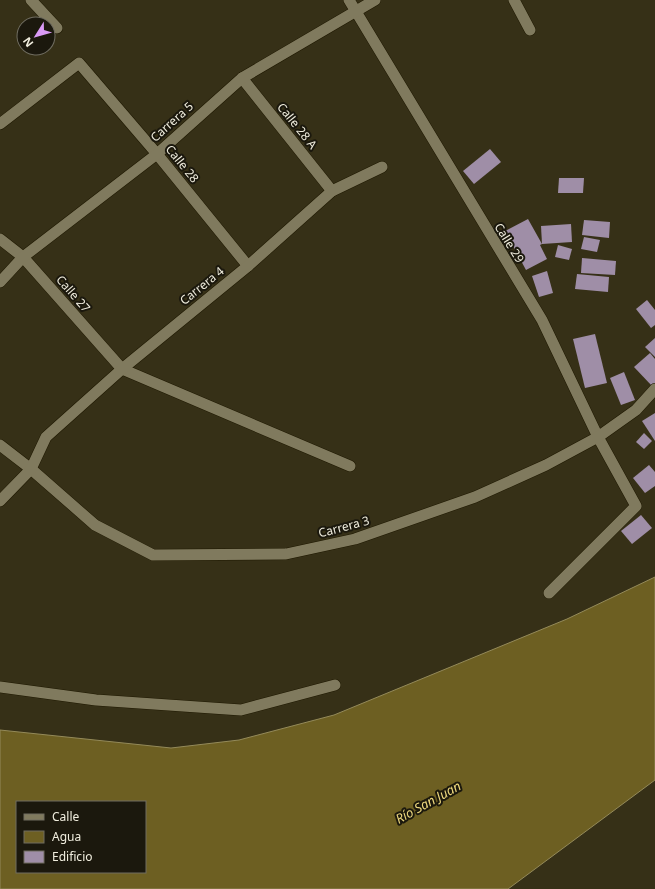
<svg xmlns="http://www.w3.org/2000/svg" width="655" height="889" font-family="'Noto Sans',sans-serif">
<rect width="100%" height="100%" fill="#363017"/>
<path fill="#6d5f22" stroke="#948a5a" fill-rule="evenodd" d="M655,577v203l-147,109h-508v-159l171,18 68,-8 95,-25 233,-96zM17,802h128v70h-128z"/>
<g fill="#9f8ea7">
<polygon points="490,149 501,162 474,184 463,171"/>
<polygon points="559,178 584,178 583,193 558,193"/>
<polygon points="528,219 542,244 540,245 547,259 526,270 505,231"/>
<polygon points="584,220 610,222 609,238 582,235"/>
<polygon points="571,224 572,242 542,244 541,226"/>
<polygon points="584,237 600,240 597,252 581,249"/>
<polygon points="558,245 572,249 569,260 555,257"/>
<polygon points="582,258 616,261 615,275 581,273"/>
<polygon points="547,271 553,293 539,297 532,276"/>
<polygon points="577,274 609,277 608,292 575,289"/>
<polygon points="647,300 655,310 655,325 651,328 636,309"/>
<polygon points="595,334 607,383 585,388 573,339"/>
<polygon points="655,338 655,357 645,347"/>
<polygon points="650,353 655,359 655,383 652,386 634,367"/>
<polygon points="624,372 635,400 621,405 610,378"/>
<polygon points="655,413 655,441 642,421"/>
<polygon points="644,433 652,441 644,449 636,442"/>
<polygon points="649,465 655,472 655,486 645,493 633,478"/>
<polygon points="641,515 652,528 632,544 621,531"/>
</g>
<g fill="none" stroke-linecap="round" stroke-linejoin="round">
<defs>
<g id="minor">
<polyline points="31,0 57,28"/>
<polyline points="349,0 542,320 598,437 636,506 549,593"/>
<polyline points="514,0 530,30"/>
<polyline points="242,78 332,191"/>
<polyline points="0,124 79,63 157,154 248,266"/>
<polyline points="0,239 23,257 122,369 350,466"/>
<polyline points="0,282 23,257 157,154 242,78 375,0"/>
<polyline points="0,445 31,469 95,525 153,555 286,554 355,539 475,497 546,465 598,437 636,410 655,389"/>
<polyline points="0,501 31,469 46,437 122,369 248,266 332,191 382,167"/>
<polyline points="0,687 96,700 241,710 335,685"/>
</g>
</defs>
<use href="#minor" stroke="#1e1801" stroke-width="12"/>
<use href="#minor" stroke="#807a5e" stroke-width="11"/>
</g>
<g text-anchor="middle" stroke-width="4" stroke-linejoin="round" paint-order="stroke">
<g font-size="12" fill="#f0edde" stroke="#1b180d">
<text transform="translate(172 122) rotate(-42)" y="4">Carrera 5</text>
<text transform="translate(297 126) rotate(51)" y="4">Calle 28 A</text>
<text transform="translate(182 164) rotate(51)" y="4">Calle 28</text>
<text transform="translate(509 243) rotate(58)" y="4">Calle 29</text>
<text transform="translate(202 286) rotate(-39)" y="4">Carrera 4</text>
<text transform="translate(73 294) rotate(49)" y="4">Calle 27</text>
<text transform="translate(344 527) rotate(-15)" y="4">Carrera 3</text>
</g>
<g font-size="13" font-style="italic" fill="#ebd67d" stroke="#1b180d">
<text transform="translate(428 802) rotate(-29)" y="5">Río San Juan</text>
</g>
</g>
<rect x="16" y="801" width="130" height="72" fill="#1b180d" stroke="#706d61"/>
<rect x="24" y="814" width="20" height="6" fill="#807a5e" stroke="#706d61"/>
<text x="52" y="821" font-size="12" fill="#f0edde">Calle</text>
<rect x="24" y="831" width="20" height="12" fill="#6d5f22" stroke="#706d61"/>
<text x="52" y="841" font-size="12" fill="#f0edde">Agua</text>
<rect x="24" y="851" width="20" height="12" fill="#9f8ea7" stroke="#706d61"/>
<text x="52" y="861" font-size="12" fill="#f0edde">Edificio</text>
<g transform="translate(36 36) rotate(233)"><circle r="19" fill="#1b180d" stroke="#706d61"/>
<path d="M0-3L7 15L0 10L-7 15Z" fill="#da9af6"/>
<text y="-6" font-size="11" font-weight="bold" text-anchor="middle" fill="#f0edde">N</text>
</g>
</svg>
